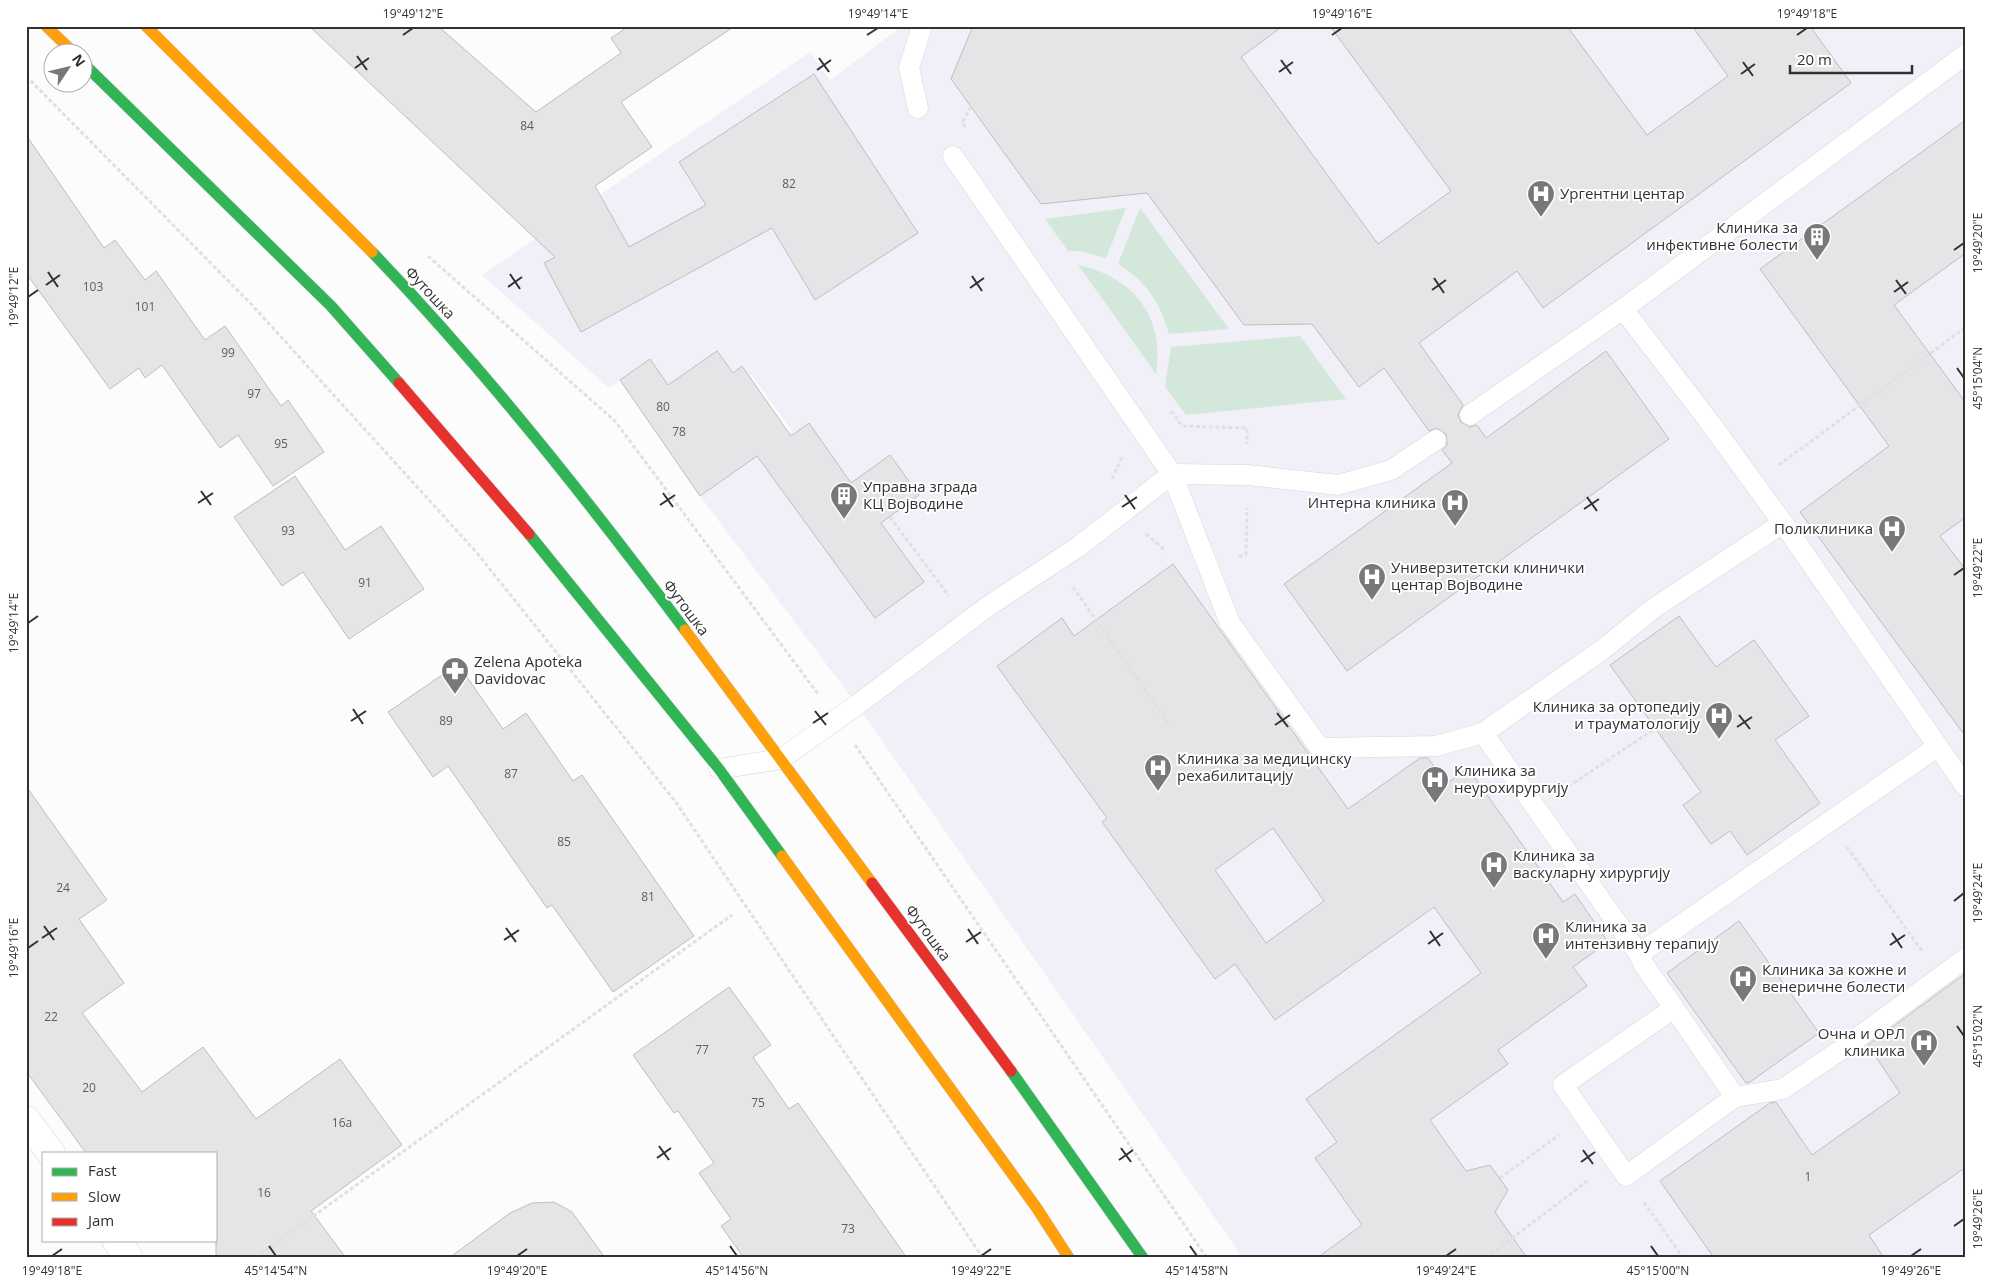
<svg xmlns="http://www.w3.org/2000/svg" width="1992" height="1284" font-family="'Open Sans',sans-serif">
<rect width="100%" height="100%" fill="#fcfcfd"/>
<polygon fill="#f1f0f8" points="902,26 1966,26 1966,1258 1243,1258 857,705 700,496 792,431 751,374 749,376 742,366 733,373 717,351 668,385 650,359 609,388 482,275 810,52 830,80"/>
<g fill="#d3e7da">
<polygon points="1126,208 1106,258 1079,251 1068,251 1045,219"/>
<path d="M1140,208l89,121 -60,5c-8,-31 -24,-54 -51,-70z"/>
<path d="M1078,265c55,12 87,51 78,109z"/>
<polygon points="1300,336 1346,399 1186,415 1165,387 1171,347"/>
</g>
<g fill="#e5e5e7" stroke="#bebebf" fill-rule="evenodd">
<polygon points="309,26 438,26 536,112 621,53 611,38 629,26 735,26 621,102 652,147 595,186 629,247 706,205 679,162 814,74 918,233 815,300 772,228 581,332 544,263 555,257"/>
<polygon points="973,26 1283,26 1241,57 1378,244 1451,191 1330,26 1567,26 1647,135 1728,76 1692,26 1810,26 1851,83 1543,308 1517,271 1419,343 1463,405 1458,415 1461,422 1470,427 1477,425 1486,438 1606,351 1669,439 1347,671 1284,584 1452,463 1442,450 1447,445 1446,434 1436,428 1429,431 1384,368 1359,387 1312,324 1244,325 1147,193 1041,204 951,79"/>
<polygon points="1966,120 1966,253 1894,305 1966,403 1966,517 1940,536 1966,570 1966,737 1800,512 1889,446 1760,269"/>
<polygon points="26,135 104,248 115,240 145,280 156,271 205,340 225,326 281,406 288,400 324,452 273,486 238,435 220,448 162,365 145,378 139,368 110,389 26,273"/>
<polygon points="717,351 733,373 742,366 791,436 809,423 851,483 890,455 919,495 881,523 924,582 875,618 757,456 700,496 620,380 650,359 668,385"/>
<polygon points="295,476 345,550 381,526 424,589 349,639 303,572 282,586 234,517"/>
<path d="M1173,564l175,245 72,-51h8l18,26 22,-16 95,134 12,-8 33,48 -35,25 14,19 -89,64 10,14 -78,56 36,51 24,-6 18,25 -13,22 32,46h-210l45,-33 -47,-67 22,-16 -31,-43 175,-126 -47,-66 -159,113 -40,-56 -20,15 -113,-157 5,-4 -110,-152 65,-48 12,18zM1273,828l51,73 -58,42 -51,-73z"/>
<polygon points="1679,616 1716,667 1754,640 1809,716 1775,740 1820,803 1747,855 1730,831 1711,844 1683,805 1701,792 1610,665"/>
<polygon points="458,664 503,729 526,713 573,781 582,775 694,936 613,992 552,905 547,908 448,766 433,777 388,712"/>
<polygon points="26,786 107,900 79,919 124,983 82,1013 142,1092 203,1047 256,1119 340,1059 402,1145 311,1211 346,1258 216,1258 216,1153 86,1153 26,1071"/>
<polygon points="1739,921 1819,1033 1750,1082 1746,1083 1667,973"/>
<polygon points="1966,973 1966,1167 1869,1235 1884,1258 1714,1258 1660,1181 1770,1103 1776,1102 1812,1155 1900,1093 1868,1045"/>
<polygon points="729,987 771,1045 753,1057 789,1109 798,1103 907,1258 744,1258 721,1226 731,1219 699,1173 714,1163 678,1111 674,1113 633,1055"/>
<polygon points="554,1202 572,1212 605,1258 449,1258 510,1213 532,1203"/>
</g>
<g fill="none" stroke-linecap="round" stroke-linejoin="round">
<defs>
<g id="lane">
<polyline points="918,108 909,68 922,26"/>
<polyline points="953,156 1172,474 1230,623 1320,748 1436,746 1483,733 1602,650 1654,608 1783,523"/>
<polyline points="1623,309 1708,420 1783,523 1966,787"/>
<polyline points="1470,415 1623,309 1966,54"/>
<polyline points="1483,733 1639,954 1644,965 1674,1008 1563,1085 1626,1176 1735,1097 1783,1089 1845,1047 1966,958"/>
<polyline points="719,769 781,759 857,705 987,607 1078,547 1172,474 1248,475 1338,485 1391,470 1436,440"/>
<polyline points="1639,954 1937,747"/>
<polyline points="1674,1008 1735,1097"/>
</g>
<g id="street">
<polyline points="26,1120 51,1153"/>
<polyline points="116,1240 129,1258"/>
</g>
<g id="fast">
<polyline points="82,62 331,306 399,383"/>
<path d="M372,252c113,118 215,247 313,378"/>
<polyline points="529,534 719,769 782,856"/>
<polyline points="1011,1071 1143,1258"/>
</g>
<g id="slow">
<polyline points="46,26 73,52"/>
<polyline points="146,26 372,252"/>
<polyline points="685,630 872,883"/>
<polyline points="782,856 1036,1207 1069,1258"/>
</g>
<g id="jam">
<polyline points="399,383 529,534"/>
<polyline points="872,883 1011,1071"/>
</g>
</defs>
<use href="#lane" stroke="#d6d6d7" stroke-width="21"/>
<use href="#street" stroke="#d6d6d7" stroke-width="29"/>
<use href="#fast" stroke="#d6d6d7" stroke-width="12"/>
<use href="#slow" stroke="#d6d6d7" stroke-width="12"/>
<use href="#jam" stroke="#d6d6d7" stroke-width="12"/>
<g stroke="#e0e0e0" stroke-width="3" stroke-dasharray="4 2.5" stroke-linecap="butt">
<polyline points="26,76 252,305 477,553 675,801 983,1258"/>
<polyline points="965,127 962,122 971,107"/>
<polyline points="428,256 615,421 818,694"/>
<polyline points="1171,411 1182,426 1247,428 1247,444"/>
<polyline points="1779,465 1966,327"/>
<polyline points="1112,479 1122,457"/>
<polyline points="890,517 949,596"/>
<polyline points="1146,534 1166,551"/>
<polyline points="1239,557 1246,554 1247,508"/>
<polyline points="1073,587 1168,723"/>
<polyline points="855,745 1207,1258"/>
<polyline points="1563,790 1656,728"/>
<polyline points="1847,847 1923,952"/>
<polyline points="1500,1178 1559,1135"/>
<polyline points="1644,1202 1683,1258"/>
<polyline points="255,1258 732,915"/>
<polyline points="1486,1258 1590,1179"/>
</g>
<use href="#lane" stroke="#fff" stroke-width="20"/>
<use href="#street" stroke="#fff" stroke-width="28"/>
<use href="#fast" stroke="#30b455" stroke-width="11"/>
<use href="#slow" stroke="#ff9f0a" stroke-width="11"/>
<use href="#jam" stroke="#e5322d" stroke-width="11"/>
</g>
<path fill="none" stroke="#313133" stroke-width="2" d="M403,35l10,-7M867,35l11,-7M1332,35l10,-7M1797,35l10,-7M357,56l10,14M819,58l10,14M1281,60l10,14M1743,62l10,14M355,68l14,-10M817,70l14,-10M1279,72l14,-10M1741,74l14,-10M1954,250l10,-7M48,272l10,15M510,274l10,15M972,276l10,15M1434,278l10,15M1896,280l10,14M46,285l14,-10M508,287l14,-10M970,288l14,-10M1432,290l14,-10M1894,292l14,-10M28,297l10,-7M1957,368l7,10M201,491l10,14M663,493l10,14M1125,495l10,14M1587,497l10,14M198,503l15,-10M660,505l15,-10M1122,507l15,-10M1584,509l15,-10M1954,575l10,-7M28,623l10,-7M353,709l10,15M815,711l11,14M1277,713l11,14M1739,715l11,14M351,721l15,-10M813,723l15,-10M1275,725l15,-10M1737,727l15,-10M1954,901l10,-8M44,926l10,14M506,928l10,14M968,929l10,15M1430,931l10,15M1892,933l10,15M42,938l15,-10M504,940l15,-10M966,942l15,-10M1428,944l15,-11M1890,945l15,-10M28,948l10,-7M1957,1026l7,10M659,1146l10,14M1121,1148l10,14M1583,1150l10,14M657,1158l14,-10M1119,1160l14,-10M1581,1162l14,-10M1954,1226l10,-7M269,1246l7,10M730,1246l7,10M1190,1246l7,10M1651,1246l7,10M52,1256l10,-7M517,1256l10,-7M981,1256l10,-7M1446,1256l10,-7M1911,1256l10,-7"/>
<defs>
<symbol id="hospital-pin" viewBox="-11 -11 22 30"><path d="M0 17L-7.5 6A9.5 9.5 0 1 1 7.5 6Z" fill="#78787a" stroke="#fff"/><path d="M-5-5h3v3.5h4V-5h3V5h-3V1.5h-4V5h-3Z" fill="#fff"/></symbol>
<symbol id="building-pin" viewBox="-11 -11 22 30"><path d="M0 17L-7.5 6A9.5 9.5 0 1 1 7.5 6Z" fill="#78787a" stroke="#fff"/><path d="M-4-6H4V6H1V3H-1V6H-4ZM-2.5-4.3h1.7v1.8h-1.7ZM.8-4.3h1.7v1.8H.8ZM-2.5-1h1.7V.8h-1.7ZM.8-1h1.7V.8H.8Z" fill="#fff"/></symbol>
<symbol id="pharmacy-pin" viewBox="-11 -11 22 30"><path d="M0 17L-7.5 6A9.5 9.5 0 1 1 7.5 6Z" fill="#78787a" stroke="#fff"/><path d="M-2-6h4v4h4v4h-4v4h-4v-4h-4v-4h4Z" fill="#fff"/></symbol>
</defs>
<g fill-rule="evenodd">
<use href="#hospital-pin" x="1525" y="178" width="32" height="43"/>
<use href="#building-pin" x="1801" y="221" width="32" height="43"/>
<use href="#building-pin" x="828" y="480" width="32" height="43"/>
<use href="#hospital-pin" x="1439" y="487" width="32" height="43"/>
<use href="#hospital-pin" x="1876" y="513" width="32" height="43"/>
<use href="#hospital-pin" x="1356" y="561" width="32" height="43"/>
<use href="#pharmacy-pin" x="439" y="655" width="32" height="43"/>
<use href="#hospital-pin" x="1703" y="700" width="32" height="43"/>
<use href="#hospital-pin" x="1142" y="752" width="32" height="43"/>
<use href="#hospital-pin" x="1419" y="764" width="32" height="43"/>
<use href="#hospital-pin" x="1478" y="849" width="32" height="43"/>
<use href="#hospital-pin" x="1530" y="920" width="32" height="43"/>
<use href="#hospital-pin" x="1727" y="963" width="32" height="43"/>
<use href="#hospital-pin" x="1908" y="1027" width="32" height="43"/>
</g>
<g text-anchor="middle" stroke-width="4" stroke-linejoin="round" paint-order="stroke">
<g font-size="12" fill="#5e5e60">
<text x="527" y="130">84</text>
<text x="789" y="188">82</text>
<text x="93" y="291">103</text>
<text x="145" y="311">101</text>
<text x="228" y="357">99</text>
<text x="254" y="398">97</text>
<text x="663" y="411">80</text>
<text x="679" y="436">78</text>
<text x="281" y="448">95</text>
<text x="288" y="535">93</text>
<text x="365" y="587">91</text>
<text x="446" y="725">89</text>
<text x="511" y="778">87</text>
<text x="564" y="846">85</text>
<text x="63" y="892">24</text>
<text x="648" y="901">81</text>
<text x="51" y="1021">22</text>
<text x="702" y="1054">77</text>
<text x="89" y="1092">20</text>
<text x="758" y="1107">75</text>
<text x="342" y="1127">16a</text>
<text x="1808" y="1181">1</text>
<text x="264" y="1197">16</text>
<text x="848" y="1233">73</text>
</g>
<g font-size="15" fill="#313133" stroke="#fff" text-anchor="start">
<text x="1560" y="199">Ургентни центар</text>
<text x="1798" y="233" text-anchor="end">Клиника за<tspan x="1798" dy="17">инфективне болести</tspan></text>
<text x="863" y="492">Управна зграда<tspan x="863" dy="17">КЦ Војводине</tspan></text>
<text x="1436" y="508" text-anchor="end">Интерна клиника</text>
<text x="1873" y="534" text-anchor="end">Поликлиника</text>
<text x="1391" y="573">Универзитетски клинички<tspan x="1391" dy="17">центар Војводине</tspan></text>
<text x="474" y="667">Zelena Apoteka<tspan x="474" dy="17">Davidovac</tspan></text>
<text x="1700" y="712" text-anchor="end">Клиника за ортопедију<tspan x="1700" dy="17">и трауматологију</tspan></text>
<text x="1177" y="764">Клиника за медицинску<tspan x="1177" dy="17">рехабилитацију</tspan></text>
<text x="1454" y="776">Клиника за<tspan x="1454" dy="17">неурохирургију</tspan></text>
<text x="1513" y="861">Клиника за<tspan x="1513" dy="17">васкуларну хирургију</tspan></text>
<text x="1565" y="932">Клиника за<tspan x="1565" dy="17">интензивну терапију</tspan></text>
<text x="1762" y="975">Клиника за кожне и<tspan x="1762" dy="17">венеричне болести</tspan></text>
<text x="1905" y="1039" text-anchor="end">Очна и ОРЛ<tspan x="1905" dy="17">клиника</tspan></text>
</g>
<g font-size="15" fill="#313133" stroke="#fff">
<text transform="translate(430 293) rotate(47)" y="5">Футошка</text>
<text transform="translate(686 608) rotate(53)" y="5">Футошка</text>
<text transform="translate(928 933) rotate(54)" y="5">Футошка</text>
</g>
</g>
<rect width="1992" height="1284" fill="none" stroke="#ffffff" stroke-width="55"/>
<rect x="42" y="1152" width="175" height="90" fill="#ffffff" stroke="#adadad"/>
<rect x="52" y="1168" width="25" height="8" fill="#30b455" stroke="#adadad"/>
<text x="88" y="1176" font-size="15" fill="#313133">Fast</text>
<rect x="52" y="1193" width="25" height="8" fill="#ff9f0a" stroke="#adadad"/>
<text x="88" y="1202" font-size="15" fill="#313133">Slow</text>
<rect x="52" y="1218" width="25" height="8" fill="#e5322d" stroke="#adadad"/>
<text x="88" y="1226" font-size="15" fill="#313133">Jam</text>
<g transform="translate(68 68) rotate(55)"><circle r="24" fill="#ffffff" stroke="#adadad"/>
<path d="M0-4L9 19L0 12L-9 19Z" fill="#78787a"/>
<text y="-8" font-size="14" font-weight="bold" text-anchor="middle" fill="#313133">N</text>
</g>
<path d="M1790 65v8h122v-8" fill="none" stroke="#313133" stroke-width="2.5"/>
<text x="1797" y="65" font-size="15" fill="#313133" stroke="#ffffff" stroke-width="4" paint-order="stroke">20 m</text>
<rect x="28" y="28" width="1936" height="1228" fill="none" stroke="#313133" stroke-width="2"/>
<g font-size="12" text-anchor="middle" fill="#313133">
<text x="413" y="18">19°49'12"E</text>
<text x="878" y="18">19°49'14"E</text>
<text x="1342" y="18">19°49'16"E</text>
<text x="1807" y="18">19°49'18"E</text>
<text transform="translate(1978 243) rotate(-90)" y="4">19°49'20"E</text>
<text transform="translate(14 297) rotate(-90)" y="4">19°49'12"E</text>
<text transform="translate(1978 378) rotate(-90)" y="4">45°15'04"N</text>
<text transform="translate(1978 568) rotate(-90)" y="4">19°49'22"E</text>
<text transform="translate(14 623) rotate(-90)" y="4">19°49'14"E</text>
<text transform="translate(1978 893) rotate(-90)" y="4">19°49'24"E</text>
<text transform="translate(14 948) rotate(-90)" y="4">19°49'16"E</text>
<text transform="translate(1978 1036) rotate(-90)" y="4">45°15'02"N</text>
<text transform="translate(1978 1219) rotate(-90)" y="4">19°49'26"E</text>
<text x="52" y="1275">19°49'18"E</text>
<text x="276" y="1275">45°14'54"N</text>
<text x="517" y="1275">19°49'20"E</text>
<text x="737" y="1275">45°14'56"N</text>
<text x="981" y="1275">19°49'22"E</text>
<text x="1197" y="1275">45°14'58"N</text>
<text x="1446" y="1275">19°49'24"E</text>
<text x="1658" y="1275">45°15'00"N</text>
<text x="1911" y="1275">19°49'26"E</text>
</g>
</svg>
